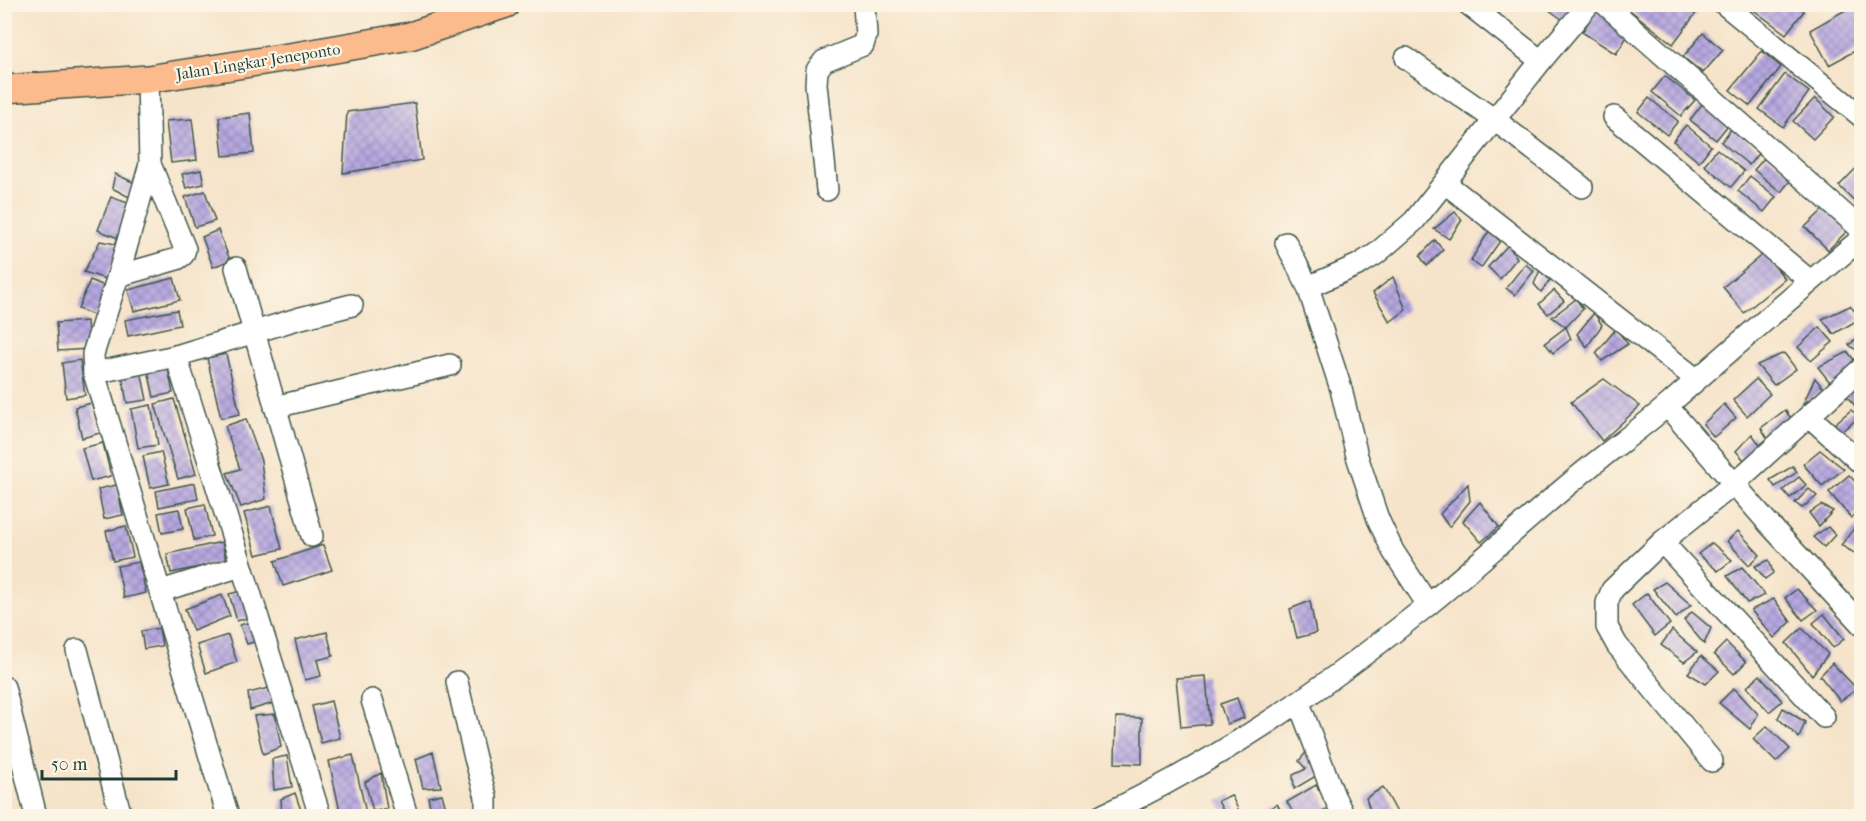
<svg xmlns="http://www.w3.org/2000/svg" width="1866" height="821" font-family="'IM FELL French Canon',serif">
<defs>
<pattern id="building-cross-hatch" width="8" height="8" patternUnits="userSpaceOnUse" patternTransform="scale(1.5)"><rect width="8" height="8" fill="#b7a8e1"/><path d="M0 0l8 8M0 8l8-8" fill="none" stroke="#948ab7"/></pattern>
</defs>
<rect width="100%" height="100%" fill="#fcf5e5"/>
<filter id="ink" filterUnits="userSpaceOnUse"><feTurbulence type="fractalNoise" baseFrequency=".0167" numOctaves="2"/><feDisplacementMap in="SourceGraphic" scale="12" xChannelSelector="R" yChannelSelector="G"/><feConvolveMatrix kernelMatrix="1 2 1 2 8 2 1 2 1" color-interpolation-filters="sRGB"/></filter>
<filter id="wash" filterUnits="userSpaceOnUse"><feTurbulence type="fractalNoise" baseFrequency=".008" numOctaves="4" result="noise"/><feDisplacementMap in="SourceGraphic" scale="24" xChannelSelector="R" yChannelSelector="G"/><feGaussianBlur stdDeviation="1.35" result="paint"/><feColorMatrix in="noise" values="0 0 0 0 0 0 0 0 0 0 0 0 0 0 0 0 0 1.4 0 .05"/><feComposite in="paint" operator="in"/></filter>
<g filter="url(#wash)">
<rect width="100%" height="100%" fill="#f6e4ca"/>
<g id="blocks">
<g fill="url(#building-cross-hatch)">
<polygon points="1545,4 1574,4 1563,20 1544,6"/>
<polygon points="1622,4 1703,4 1673,44"/>
<polygon points="1754,4 1796,4 1804,11 1786,34 1751,8"/>
<polygon points="1856,4 1857,4 1862,12 1862,47 1829,65 1810,30"/>
<polygon points="1596,10 1630,32 1616,54 1582,32"/>
<polygon points="1703,33 1723,50 1703,73 1683,57"/>
<polygon points="1762,51 1781,67 1750,106 1730,90"/>
<polygon points="1785,74 1809,92 1783,127 1759,109"/>
<polygon points="1665,76 1695,100 1681,116 1652,92"/>
<polygon points="1649,98 1678,121 1667,135 1638,112"/>
<polygon points="1815,98 1834,117 1813,139 1793,121"/>
<polygon points="415,103 422,160 343,173 347,112"/>
<polygon points="1702,104 1728,125 1716,140 1690,120"/>
<polygon points="250,113 254,153 223,156 219,117"/>
<polygon points="192,119 197,160 171,163 166,121"/>
<polygon points="1686,125 1711,146 1699,162 1673,141"/>
<polygon points="1732,128 1760,151 1749,165 1721,142"/>
<polygon points="1717,149 1744,171 1731,187 1704,165"/>
<polygon points="1767,155 1794,176 1781,192 1754,170"/>
<polygon points="1862,162 1862,208 1839,186"/>
<polygon points="201,170 204,184 186,188 182,174"/>
<polygon points="115,174 135,183 129,197 112,188"/>
<polygon points="1750,176 1776,197 1764,212 1738,191"/>
<polygon points="205,191 215,221 195,227 185,197"/>
<polygon points="111,197 131,204 118,238 98,230"/>
<polygon points="1826,207 1848,230 1828,250 1805,227"/>
<polygon points="1455,212 1462,220 1449,239 1434,229"/>
<polygon points="218,230 230,260 213,267 202,237"/>
<polygon points="1489,231 1500,241 1481,268 1471,260"/>
<polygon points="1435,240 1443,250 1427,266 1420,256"/>
<polygon points="100,241 121,245 106,279 84,272"/>
<polygon points="1508,245 1517,258 1500,279 1488,267"/>
<polygon points="1764,253 1785,279 1744,313 1723,287"/>
<polygon points="1525,264 1534,271 1515,295 1506,288"/>
<polygon points="1540,270 1550,280 1541,292 1534,284"/>
<polygon points="1393,277 1406,310 1390,322 1373,293"/>
<polygon points="174,278 180,300 134,311 128,290"/>
<polygon points="90,280 107,287 96,316 78,309"/>
<polygon points="1554,290 1564,301 1548,314 1539,304"/>
<polygon points="1576,299 1583,309 1566,327 1552,317"/>
<polygon points="1850,306 1861,318 1834,334 1822,319"/>
<polygon points="177,310 180,325 128,336 125,320"/>
<polygon points="1594,313 1602,325 1587,347 1577,334"/>
<polygon points="87,321 89,349 58,351 56,323"/>
<polygon points="1566,327 1571,339 1553,353 1545,343"/>
<polygon points="1820,327 1833,342 1811,361 1798,347"/>
<polygon points="1616,329 1628,344 1602,361 1596,353"/>
<polygon points="1860,336 1862,339 1862,354 1849,345"/>
<polygon points="1848,352 1857,364 1832,385 1818,367"/>
<polygon points="1784,353 1796,369 1774,385 1757,365"/>
<polygon points="226,354 240,414 221,418 207,358"/>
<polygon points="80,360 85,395 66,398 62,363"/>
<polygon points="167,363 173,393 154,397 147,366"/>
<polygon points="141,371 147,400 127,403 122,375"/>
<polygon points="1862,373 1862,404 1857,408 1842,391"/>
<polygon points="1815,378 1824,389 1803,404"/>
<polygon points="1604,379 1640,406 1602,441 1571,402"/>
<polygon points="1756,379 1770,394 1747,416 1733,400"/>
<polygon points="174,399 196,474 178,479 155,404"/>
<polygon points="92,403 100,433 82,438 75,407"/>
<polygon points="1724,404 1736,418 1714,437 1703,424"/>
<polygon points="151,405 158,445 138,448 131,409"/>
<polygon points="1785,410 1793,421 1768,439 1761,428"/>
<polygon points="1851,410 1860,417 1839,433 1833,425"/>
<polygon points="246,419 261,461 266,499 241,507 227,473 240,469 225,426"/>
<polygon points="1752,434 1763,449 1745,461 1736,451"/>
<polygon points="103,443 111,476 91,481 82,448"/>
<polygon points="1820,450 1844,469 1822,486 1803,464"/>
<polygon points="161,452 169,484 150,488 143,456"/>
<polygon points="1793,466 1797,472 1775,487 1770,480"/>
<polygon points="1849,475 1862,489 1862,509 1851,518 1829,492"/>
<polygon points="1799,477 1806,485 1790,498 1783,490"/>
<polygon points="195,483 198,499 159,507 156,491"/>
<polygon points="1468,484 1470,501 1449,527 1440,514"/>
<polygon points="117,485 123,515 104,519 98,489"/>
<polygon points="1809,489 1817,496 1802,508 1795,503"/>
<polygon points="1480,502 1499,527 1481,542 1463,521"/>
<polygon points="205,504 212,536 194,540 187,508"/>
<polygon points="1821,505 1833,511 1819,526 1809,513"/>
<polygon points="271,506 282,549 256,555 244,513"/>
<polygon points="179,509 183,529 162,533 158,513"/>
<polygon points="126,526 133,557 113,561 106,531"/>
<polygon points="1828,527 1835,535 1824,547 1813,537"/>
<polygon points="1855,527 1862,533 1862,558 1841,545"/>
<polygon points="1738,531 1760,555 1749,565 1727,541"/>
<polygon points="222,542 226,561 171,573 167,554"/>
<polygon points="1712,543 1732,560 1718,571 1698,554"/>
<polygon points="323,545 332,570 283,586 275,561"/>
<polygon points="1769,560 1773,573 1765,579 1755,566"/>
<polygon points="139,562 146,593 124,598 117,566"/>
<polygon points="1742,567 1765,595 1747,603 1727,576"/>
<polygon points="1665,582 1691,605 1676,618 1653,589"/>
<polygon points="1797,589 1817,610 1803,620 1785,598"/>
<polygon points="245,590 253,616 237,621 229,594"/>
<polygon points="1647,593 1670,624 1655,636 1632,605"/>
<polygon points="222,595 230,616 193,631 185,609"/>
<polygon points="1774,599 1791,622 1774,638 1751,610"/>
<polygon points="1310,601 1316,633 1297,638 1290,609"/>
<polygon points="1692,612 1711,628 1704,644 1684,620"/>
<polygon points="1824,614 1844,639 1833,648 1813,623"/>
<polygon points="250,622 257,641 247,644 240,625"/>
<polygon points="159,628 162,646 144,649 141,631"/>
<polygon points="1802,628 1828,654 1812,675 1786,643"/>
<polygon points="1672,630 1697,652 1684,662 1661,645"/>
<polygon points="327,632 333,656 317,660 321,676 305,680 295,640"/>
<polygon points="228,635 237,662 206,673 197,645"/>
<polygon points="1726,642 1746,662 1734,674 1714,654"/>
<polygon points="1701,656 1719,671 1706,684 1688,673"/>
<polygon points="1832,663 1857,689 1840,701 1820,676"/>
<polygon points="1760,675 1782,701 1769,712 1747,687"/>
<polygon points="1206,676 1210,724 1181,727 1176,678"/>
<polygon points="273,687 274,703 250,710 248,693"/>
<polygon points="1734,688 1758,714 1750,729 1719,703"/>
<polygon points="1237,698 1244,718 1227,724 1220,704"/>
<polygon points="331,701 340,738 321,743 312,706"/>
<polygon points="1783,708 1805,722 1799,738 1778,718"/>
<polygon points="275,714 281,747 263,754 254,716"/>
<polygon points="1116,717 1142,718 1142,764 1115,763"/>
<polygon points="1767,726 1790,749 1776,762 1753,739"/>
<polygon points="1308,750 1321,773 1294,789 1293,775 1306,769 1299,761"/>
<polygon points="433,752 441,787 423,788 416,759"/>
<polygon points="353,755 366,813 341,816 329,761"/>
<polygon points="287,756 292,787 274,790 272,759"/>
<polygon points="381,773 387,809 373,811 365,782"/>
<polygon points="1316,785 1330,808 1315,816 1295,816 1287,802"/>
<polygon points="1383,787 1399,816 1372,816 1366,798"/>
<polygon points="295,793 303,816 282,816 281,799"/>
<polygon points="442,794 448,816 432,816 428,797"/>
<polygon points="1231,795 1240,813 1232,816 1226,816 1218,801"/>
<polygon points="1277,804 1284,816 1257,816"/>
</g>
</g>
</g>
<g filter="url(#ink)">
<use href="#blocks" fill-opacity="0" stroke="#3f564a" stroke-width="1.5"/>
<g fill="none" stroke-linecap="round" stroke-linejoin="round">
<defs>
<g id="minor">
<polyline points="1468,4 1541,61"/>
<polyline points="1605,4 1862,230"/>
<polyline points="1724,4 1862,117"/>
<polyline points="1406,58 1495,120 1582,187"/>
<polyline points="148,79 150,164 118,276 93,354 94,373 228,816"/>
<polyline points="1614,117 1810,281"/>
<polyline points="1445,183 1696,379"/>
<polyline points="827,190 816,84 817,70 824,61 863,45 866,35 864,4"/>
<polyline points="1286,243 1308,287 1341,389 1357,456 1378,519 1393,551 1428,605"/>
<polyline points="236,268 312,536"/>
<polyline points="118,276 177,259 183,255 185,249 150,164"/>
<polyline points="1308,287 1358,265 1376,254 1414,221 1541,61 1589,4"/>
<polyline points="176,356 320,816"/>
<polyline points="94,373 176,356 297,319 352,305"/>
<polyline points="1667,406 1768,523 1862,625"/>
<polyline points="275,407 450,365"/>
<polyline points="1809,416 1862,464"/>
<polyline points="1662,542 1824,717"/>
<polyline points="161,591 241,566"/>
<polyline points="77,650 121,816"/>
<polyline points="457,682 475,758 486,797 486,813 484,816"/>
<polyline points="4,687 36,816"/>
<polyline points="372,700 407,816"/>
<polyline points="1299,703 1334,796 1344,816"/>
<polyline points="1712,761 1617,645 1607,627 1607,603 1612,590 1662,542 1735,483 1862,368"/>
<path d="M1101,816c118,-55 225,-129 327,-211 50,-40 96,-84 146,-125 30,-26 64,-49 94,-75 64,-56 128,-112 194,-167"/>
</g>
<polyline id="major" points="4,89 148,79 301,55 410,36 506,4"/>
</defs>
<use href="#minor" stroke="#3f564a" stroke-width="24"/>
<use href="#major" stroke="#3f564a" stroke-width="30"/>
<use href="#minor" stroke="#fff" stroke-width="21"/>
<use href="#major" stroke="#fbbb8d" stroke-width="27"/>
</g>
</g>
<g text-anchor="middle" stroke-width="4.5" stroke-linejoin="round" paint-order="stroke">
<g font-size="16" fill="#1f3d34" stroke="#fcf5e5">
<text transform="translate(258 61) rotate(-9)" y="6">Jalan Lingkar Jeneponto</text>
</g>
</g>
<rect width="1866" height="821" fill="none" stroke="#fcf5e5" stroke-width="24"/>
<path d="M42 770v9h134v-9" fill="none" stroke="#1f3d34" stroke-width="3"/>
<text x="51" y="770" font-size="18" fill="#1f3d34" stroke="#fcf5e5" stroke-width="4.5" paint-order="stroke">50 m</text>
</svg>
